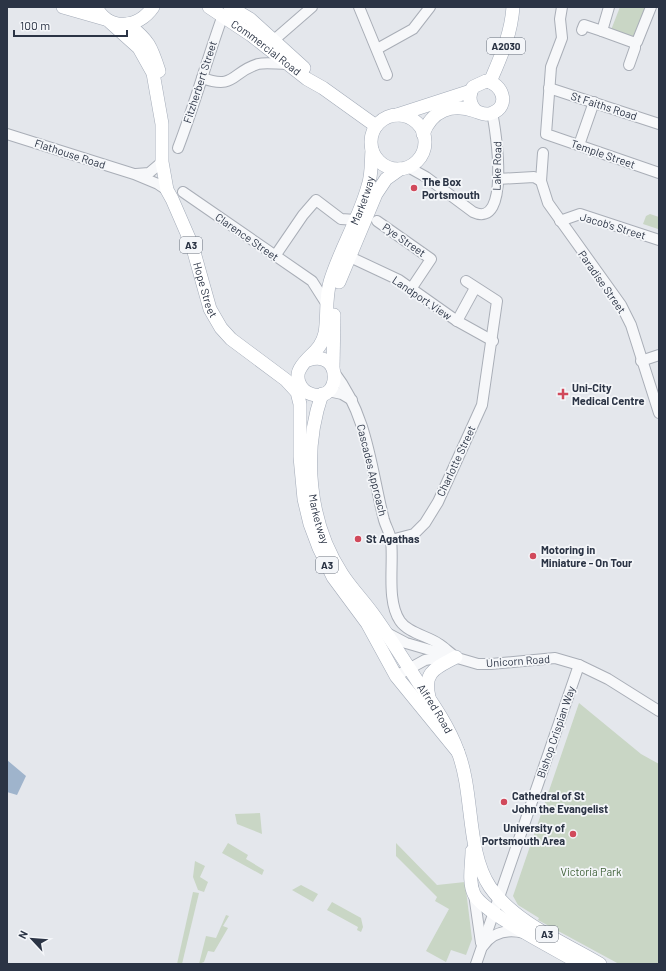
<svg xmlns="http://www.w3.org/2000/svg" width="666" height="971" font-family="Barlow,sans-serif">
<rect width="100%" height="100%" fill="#e4e7ec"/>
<g fill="#c9d6c5">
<polygon points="620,7 646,7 633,38 611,30"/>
<polygon points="650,214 659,217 658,229 643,224 646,216"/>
<polygon points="579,703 641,754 659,764 659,964 619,964 538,920 539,918 518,905 513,896"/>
<polygon points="260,813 262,834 237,824 235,814"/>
<polygon points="228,843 248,855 246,859 264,870 262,875 222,853"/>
<polygon points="396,843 437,885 465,882 472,939 466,955 451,950 446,962 426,951 449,909 435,901 437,897 396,856"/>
<polygon points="195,861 205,866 200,877 208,882 204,892 198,890 193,877"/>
<polygon points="301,885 318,894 313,902 292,890"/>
<polygon points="193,892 199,893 182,964 177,964"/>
<polygon points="332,902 361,918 363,927 361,932 357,930 358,927 327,910"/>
<polygon points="226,915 229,916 223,926 228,928 214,952 208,951 204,962 199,964 206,936 216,938"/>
</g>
<polygon fill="#9fb4cc" points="7,760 26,776 17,795 7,792"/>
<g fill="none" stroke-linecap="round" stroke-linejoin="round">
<defs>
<g id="minor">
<polyline points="359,7 387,75"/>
<polyline points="562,7 560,19 562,38 551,67 546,134 659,173"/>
<polyline points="609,7 602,31 635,43 637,42 651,7"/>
<polyline points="582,30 584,25 602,31"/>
<polyline points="274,40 312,7"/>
<polyline points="377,49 413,29 430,7"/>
<polyline points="629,65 635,48 635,43"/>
<path d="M202,78c34,12 29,-6 56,-14 8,-2 19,0 28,0"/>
<polyline points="549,88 659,124"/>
<polyline points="7,134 134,174 158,184 167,190"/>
<polyline points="579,145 594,102"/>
<path d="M178,148c17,-44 29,-89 45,-133"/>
<polyline points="543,153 541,181 548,203 621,305 631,325 659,413"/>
<path d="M408,167l18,10 47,35c38,18 23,-82 19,-99"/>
<polyline points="136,174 149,173 162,162"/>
<polyline points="498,179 534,177 541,181"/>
<polyline points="183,192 312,281 326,303"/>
<polyline points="377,221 431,259 411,289"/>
<polyline points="560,221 580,214 659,240"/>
<polyline points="275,256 303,215 316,200 341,219 356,220"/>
<polyline points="350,257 399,280 457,321 493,341"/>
<polyline points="457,321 475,288"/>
<polyline points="641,361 659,355"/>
<path d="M334,372c34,44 37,97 50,148 2,7 6,13 7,20 3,24 -5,60 9,81 8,12 28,15 39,23 6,4 11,9 17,13"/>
<polyline points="328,391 342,394 352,400"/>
<polyline points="391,540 414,534 425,523 438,502 482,405 497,301 466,281"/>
<polyline points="387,633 406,643 478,664 491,664 555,658 579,665 608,679 659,711"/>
<polyline points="396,676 425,660 448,656"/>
<polyline points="474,894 481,943"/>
<path d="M483,946c10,-14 25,-17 41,-13"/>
<polyline points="476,964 579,665"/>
</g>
<g id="major">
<polyline points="63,7 105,19"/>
<path d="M96,7c13,24 42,22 57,0"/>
<path id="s1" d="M209,7l42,28 56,44 16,9 53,38"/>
<polyline points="230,7 250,19 304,68"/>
<path id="s2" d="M110,22l29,26 14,25 9,51v38l5,28 5,9 20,46 18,64 11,19 10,11 55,41 11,12 3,12v53l4,42 6,25 9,24 14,29 34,46 29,53 62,76"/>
<path d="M128,24c21,17 23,22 31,47"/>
<path d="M490,82c11,-26 21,-47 23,-75"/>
<polyline points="397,115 471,91"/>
<circle cx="398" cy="142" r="27"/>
<path d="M423,134c9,-24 29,-31 52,-23 6,2 11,5 17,2 19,-7 10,-30 -6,-32l-13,6c-5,9 -4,17 3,24"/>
<polyline points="339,282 376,194 386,179 400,169"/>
<path id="s3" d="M308,360c36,-12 33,45 3,34 -11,-3 -17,-17 -10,-27 8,-13 20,-16 24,-34 3,-17 0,-34 5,-51 10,-33 29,-63 38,-96 4,-11 3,-24 4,-36"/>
<polyline points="333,368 334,315"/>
<path id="s4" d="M322,394c-20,58 -14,128 20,180 9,14 21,26 31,40 16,22 30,45 45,68 15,22 31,45 40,70 16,41 8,99 32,135 25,36 73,55 110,77"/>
<path d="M429,697c-6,-26 7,-29 27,-40"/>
<path d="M472,851c0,13 -4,30 2,43 9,19 85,57 107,70"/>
</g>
</defs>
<use href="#minor" stroke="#a9aeb7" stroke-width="12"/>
<use href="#major" stroke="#a3abb8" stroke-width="14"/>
<use href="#minor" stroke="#f7f8fa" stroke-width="10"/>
<use href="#major" stroke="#fff" stroke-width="13"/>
</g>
<g fill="#d1495b" stroke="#f4f6f9" stroke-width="1.5">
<circle cx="414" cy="188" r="4"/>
<path d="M561 388h4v4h4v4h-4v4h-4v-4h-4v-4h4z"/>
<circle cx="358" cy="539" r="4"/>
<circle cx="533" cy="556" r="4"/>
<circle cx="504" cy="802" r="4"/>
<circle cx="573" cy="834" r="4"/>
</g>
<g text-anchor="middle" stroke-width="3.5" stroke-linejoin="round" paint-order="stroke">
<g fill="#f4f6f9" stroke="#676e7b" stroke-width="1">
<rect x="487" y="38" width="38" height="16" rx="3"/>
<rect x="180" y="237" width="22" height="16" rx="3"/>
<rect x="316" y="557" width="22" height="16" rx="3"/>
<rect x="536" y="926" width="22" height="16" rx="3"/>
</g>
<g font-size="10" font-weight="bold" fill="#2b3445">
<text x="506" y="50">A2030</text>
<text x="191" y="249">A3</text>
<text x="327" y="569">A3</text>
<text x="547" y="938">A3</text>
</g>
<g font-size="11" fill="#2b3445" stroke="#f4f6f9">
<text dy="4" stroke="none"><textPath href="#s1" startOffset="70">Commercial Road</textPath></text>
<text transform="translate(200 82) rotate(-72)" y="4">Fitzherbert Street</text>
<text transform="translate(604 106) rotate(18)" y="4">St Faiths Road</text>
<text transform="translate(70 154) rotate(18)" y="4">Flathouse Road</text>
<text transform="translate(603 154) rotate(19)" y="4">Temple Street</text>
<text transform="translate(497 166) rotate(-89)" y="4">Lake Road</text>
<text dy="4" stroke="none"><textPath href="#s3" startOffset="287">Marketway</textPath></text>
<text transform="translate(613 226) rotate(17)" y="4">Jacob's Street</text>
<text transform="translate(247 237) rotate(35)" y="4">Clarence Street</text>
<text transform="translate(404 240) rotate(35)" y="4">Pye Street</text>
<text transform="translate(602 282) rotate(55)" y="4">Paradise Street</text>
<text dy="4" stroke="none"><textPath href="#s2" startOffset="293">Hope Street</textPath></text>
<text transform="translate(422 298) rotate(34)" y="4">Landport View</text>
<text transform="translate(456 461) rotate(-65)" y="4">Charlotte Street</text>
<text transform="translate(372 470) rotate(76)" y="4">Cascades Approach</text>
<text dy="4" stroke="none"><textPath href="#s4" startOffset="127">Marketway</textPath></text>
<text transform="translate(518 661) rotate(-4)" y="4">Unicorn Road</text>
<text dy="4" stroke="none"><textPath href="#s4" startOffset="351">Alfred Road</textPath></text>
<text transform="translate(556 732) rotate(-71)" y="4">Bishop Crispian Way</text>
</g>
<g font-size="11" font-weight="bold" fill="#2b3445" stroke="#f4f6f9" text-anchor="start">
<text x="422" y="186">The Box<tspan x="422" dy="13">Portsmouth</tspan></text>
<text x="572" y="392">Uni-City<tspan x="572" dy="13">Medical Centre</tspan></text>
<text x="366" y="543">St Agathas</text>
<text x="541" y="554">Motoring in<tspan x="541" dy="13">Miniature - On Tour</tspan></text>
<text x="512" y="800">Cathedral of St<tspan x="512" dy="13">John the Evangelist</tspan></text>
<text x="565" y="832" text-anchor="end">University of<tspan x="565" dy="13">Portsmouth Area</tspan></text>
</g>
<g font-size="11" fill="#3f6138" stroke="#f4f6f9">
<text x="591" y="876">Victoria Park</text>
</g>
</g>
<rect width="666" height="971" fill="none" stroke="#2b3445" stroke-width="16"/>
<g transform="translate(32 939) rotate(296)" stroke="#f4f6f9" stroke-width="3" paint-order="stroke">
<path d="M0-3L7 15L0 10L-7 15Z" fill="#2b3445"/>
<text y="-6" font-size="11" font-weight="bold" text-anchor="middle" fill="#2b3445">N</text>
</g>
<path d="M14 30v6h113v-6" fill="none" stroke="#2b3445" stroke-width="2"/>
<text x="20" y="30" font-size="12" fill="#2b3445" stroke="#f4f6f9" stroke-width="3" paint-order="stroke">100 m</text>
</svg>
